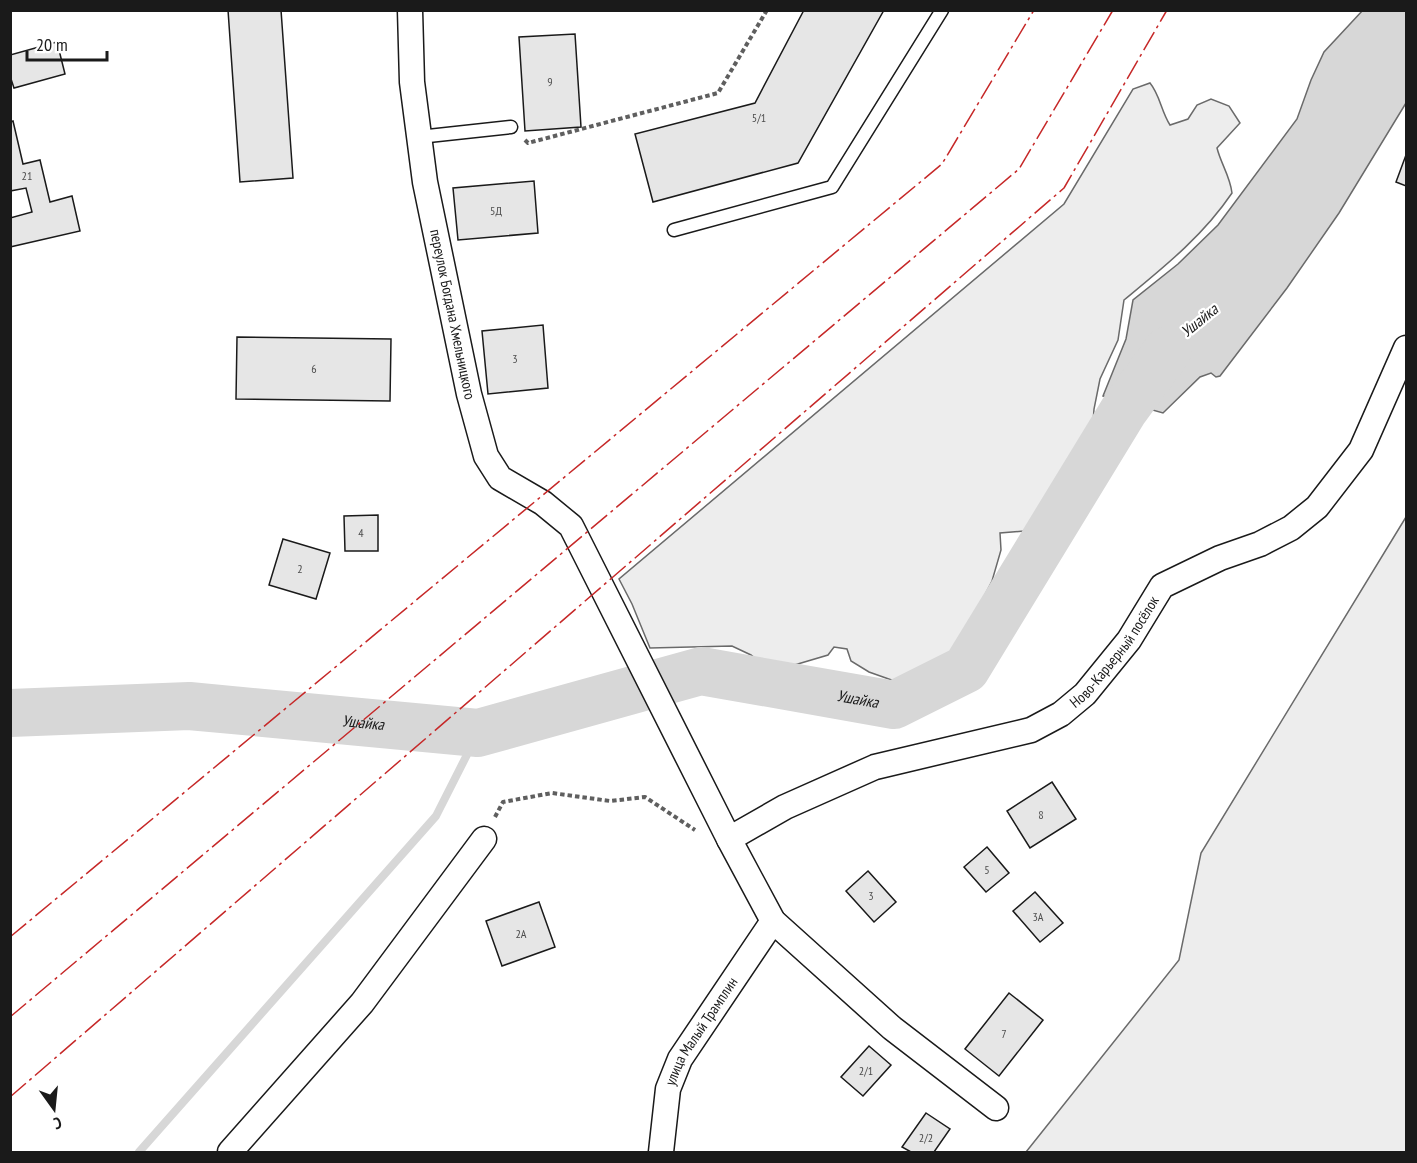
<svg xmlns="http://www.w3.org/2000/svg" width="1417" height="1163" font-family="'PT Sans Narrow',sans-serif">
<rect width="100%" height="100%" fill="#fff"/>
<g fill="#ededed" stroke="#6a6a6a" stroke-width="1.5">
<path d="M1150,83c10,12 11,28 20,42l18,-6 9,-14 14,-6 18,7 11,17 -23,25c4,16 13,28 15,45 -29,43 -68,74 -108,107l-6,40 -18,39 -6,30 -2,28 -54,79 -14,15 -24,2 1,17 -9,31 -39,76 -30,20 -23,6 -31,-11 -18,-11 -4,-12 -13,-2 -6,8 -37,11 -26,1 -14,-12 -19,-9 -82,2 -18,-44 -13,-25 445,-375 69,-115z"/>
<polygon points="1406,517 1406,1152 1026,1152 1179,960 1201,853"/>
</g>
<polygon fill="#d7d7d7" stroke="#6a6a6a" stroke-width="1.5" points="1363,10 1406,11 1406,103 1339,213 1287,288 1220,376 1216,377 1211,373 1200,377 1163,413 1103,396 1126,339 1133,300 1178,264 1218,225 1297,119 1311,80 1324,52"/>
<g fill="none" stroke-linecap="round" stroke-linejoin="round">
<polyline stroke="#d7d7d7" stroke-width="8" points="139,1152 436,816 478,733"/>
<path stroke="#d7d7d7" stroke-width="48" id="s1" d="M10,713l179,-7 289,27 223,-62 193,34 72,-36 158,-259 44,-60"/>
</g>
<g fill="#e6e6e6" stroke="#1a1a1a" stroke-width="1.5">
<polygon points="228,10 281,10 293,178 240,182"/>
<polygon points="804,10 884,10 798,163 653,202 635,134 755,103"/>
<polygon points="575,34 581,127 525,131 519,37"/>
<polygon points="57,42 65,74 14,88 10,76 10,55"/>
<polygon points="13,121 23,164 40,160 50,202 72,196 80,231 10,247 10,218 32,212 26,188 10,191 10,122"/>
<polygon points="1406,155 1406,186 1396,182"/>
<polygon points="534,181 538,233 458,240 453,188"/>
<polygon points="543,325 548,388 488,394 482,331"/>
<polygon points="237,337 391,339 390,401 236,399"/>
<polygon points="378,515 378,551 345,551 344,516"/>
<polygon points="283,539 330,553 316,599 269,585"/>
<polygon points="1052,782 1076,819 1030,848 1007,811"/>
<polygon points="987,847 1009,873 986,892 964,867"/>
<polygon points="868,871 896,902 874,922 846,891"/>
<polygon points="1035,892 1063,923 1040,942 1013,911"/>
<polygon points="539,902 555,947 502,966 486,921"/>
<polygon points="1009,993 1043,1020 999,1076 965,1049"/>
<polygon points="869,1046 891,1065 863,1096 841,1077"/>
<polygon points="926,1113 950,1129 934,1152 911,1152 902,1147"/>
</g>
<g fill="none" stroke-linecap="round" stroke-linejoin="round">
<defs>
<g id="lane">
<polyline points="419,137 511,127"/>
<polyline points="674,230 832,187 942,10"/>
</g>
<g id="street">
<path id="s2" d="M410,10l2,72 13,100 44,212 17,62 14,22 43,25 28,23 158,313 44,82 119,107 104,80"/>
<path id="s3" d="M729,839l56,-32 90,-40 156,-37 30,-16 24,-20 44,-54 33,-54 58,-28 40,-14 31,-16 26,-21 44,-57 45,-102"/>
<polyline points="230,1152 362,1003 484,839"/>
<path id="s4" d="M661,1152l7,-63 12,-30 93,-138"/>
</g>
</defs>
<use href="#lane" stroke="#1a1a1a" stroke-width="15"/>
<use href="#street" stroke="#1a1a1a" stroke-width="27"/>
<g stroke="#5f5f5f" stroke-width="4" stroke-dasharray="4.5 3" stroke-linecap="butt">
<polyline points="525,140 528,143 718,93 767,10"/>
<polyline points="495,817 503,802 552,793 610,801 645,797 695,830"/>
</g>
<use href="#lane" stroke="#fff" stroke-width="12"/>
<use href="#street" stroke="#fff" stroke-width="24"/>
<g stroke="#c62828" stroke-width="1.5" stroke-dasharray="21 4.5 3 4.5" stroke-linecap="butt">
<polyline points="10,937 942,164 1034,10"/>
<polyline points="10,1017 1019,169 1113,10"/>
<polyline points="10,1097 1064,188 1167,10"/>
</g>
</g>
<g text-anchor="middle" stroke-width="4.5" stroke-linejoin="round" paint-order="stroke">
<g font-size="12" fill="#4d4d4d">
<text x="550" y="86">9</text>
<text x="759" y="122">5/1</text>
<text x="27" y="180">21</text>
<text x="496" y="215">5Д</text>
<text x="515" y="363">3</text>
<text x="314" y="373">6</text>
<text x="361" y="537">4</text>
<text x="300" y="573">2</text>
<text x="1041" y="819">8</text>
<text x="987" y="874">5</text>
<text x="871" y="900">3</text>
<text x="1038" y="921">3А</text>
<text x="521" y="938">2А</text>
<text x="1004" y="1038">7</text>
<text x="866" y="1075">2/1</text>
<text x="926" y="1142">2/2</text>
</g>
<g font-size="15" fill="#1a1a1a" stroke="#fff">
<text dy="5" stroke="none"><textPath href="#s2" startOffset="308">переулок Богдана Хмельницкого</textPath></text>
<text dy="5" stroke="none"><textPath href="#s3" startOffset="440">Ново-Карьерный посёлок</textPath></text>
<text dy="5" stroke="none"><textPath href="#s4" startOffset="130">улица Малый Трамплин</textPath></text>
</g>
<g font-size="16" font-style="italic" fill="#1a1a1a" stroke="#fff">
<text transform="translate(1199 320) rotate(-39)" y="6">Ушайка</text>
<text dy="6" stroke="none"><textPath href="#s1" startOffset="860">Ушайка</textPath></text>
<text dy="6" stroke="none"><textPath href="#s1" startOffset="354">Ушайка</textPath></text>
</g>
</g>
<rect width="1417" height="1163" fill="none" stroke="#1a1a1a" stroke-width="24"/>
<g transform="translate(54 1109) rotate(165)" stroke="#ffffff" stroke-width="4.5" paint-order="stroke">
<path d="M0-4.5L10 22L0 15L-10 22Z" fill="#1a1a1a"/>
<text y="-9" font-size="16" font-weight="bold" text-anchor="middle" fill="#1a1a1a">С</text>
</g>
<path d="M27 51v9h80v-9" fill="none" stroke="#1a1a1a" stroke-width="3"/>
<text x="36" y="51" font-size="18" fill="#1a1a1a" stroke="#ffffff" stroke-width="4.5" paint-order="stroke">20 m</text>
</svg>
